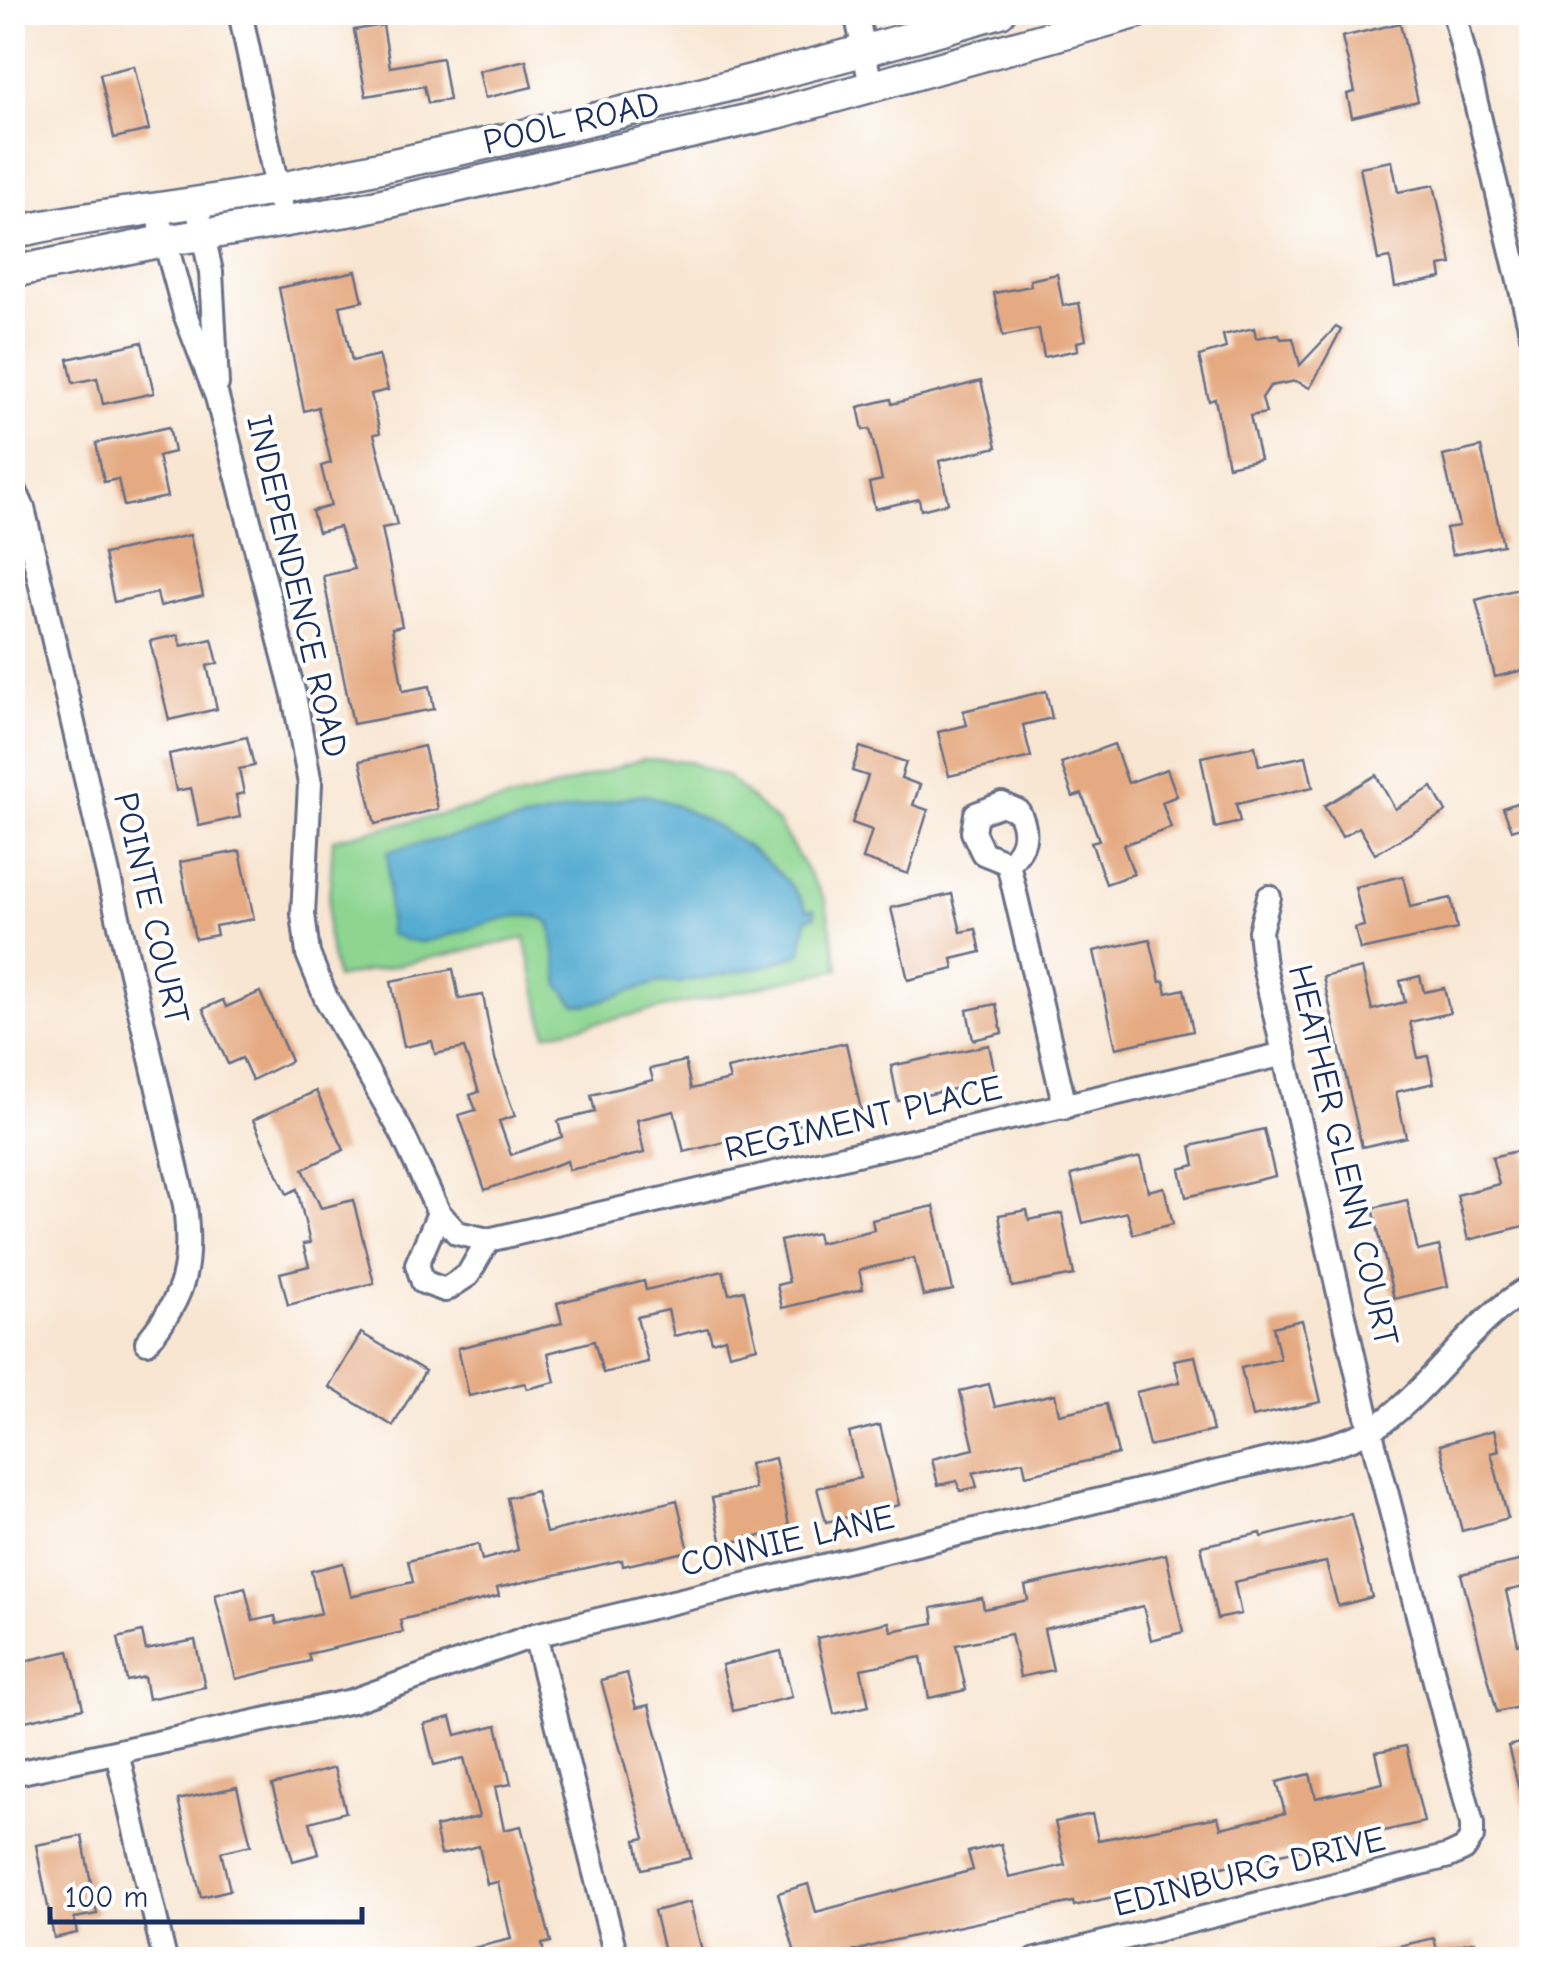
<svg xmlns="http://www.w3.org/2000/svg" width="1544" height="1972" font-family="'Comic Neue',sans-serif">
<rect width="100%" height="100%" fill="#fff"/>
<filter id="ink" filterUnits="userSpaceOnUse"><feTurbulence type="fractalNoise" baseFrequency=".01" numOctaves="2"/><feDisplacementMap in="SourceGraphic" scale="20" xChannelSelector="R" yChannelSelector="G"/><feConvolveMatrix kernelMatrix="1 2 1 2 8 2 1 2 1" color-interpolation-filters="sRGB"/></filter>
<filter id="wash" filterUnits="userSpaceOnUse"><feTurbulence type="fractalNoise" baseFrequency=".0048" numOctaves="4" result="noise"/><feDisplacementMap in="SourceGraphic" scale="40" xChannelSelector="R" yChannelSelector="G"/><feGaussianBlur stdDeviation="2.25" result="paint"/><feColorMatrix in="noise" values="0 0 0 0 0 0 0 0 0 0 0 0 0 0 0 0 0 1.4 0 .05"/><feComposite in="paint" operator="in"/></filter>
<g filter="url(#wash)">
<rect width="100%" height="100%" fill="#f8e6d2"/>
<polygon fill="#8dd590" stroke="#548277" stroke-width="2.5" points="643,759 686,761 728,777 778,823 825,900 839,969 546,1034 525,938 336,978 327,932 333,839 535,794"/>
<path fill="#54acd1" stroke="#386e98" stroke-width="2.5" d="M642,794c49,11 143,68 165,116l7,-1 1,7 -8,2 -6,35 -34,13 -89,17 -18,-1 -72,23 -13,-1 -15,-18 -9,-61c-27,-27 -96,15 -131,17 -11,1 -21,-5 -31,-8l-1,-83z"/>
<g id="blocks">
<g fill="#e5aa82">
<polygon points="1400,23 1418,101 1352,117 1347,94 1355,92 1342,37"/>
<polygon points="383,25 390,67 442,58 449,100 428,103 424,86 366,96 354,30"/>
<polygon points="526,60 532,87 485,98 479,71"/>
<polygon points="134,66 149,130 114,138 100,74"/>
<polygon points="1392,161 1398,192 1434,185 1452,264 1440,266 1442,278 1395,287 1390,258 1378,260 1360,167"/>
<polygon points="356,271 363,301 340,306 352,361 379,355 388,390 371,394 380,433 374,434 397,525 382,528 402,626 392,628 403,691 430,686 434,709 353,724 323,576 354,569 339,527 318,532 312,511 331,506 321,466 331,463 318,407 304,411 279,288"/>
<polygon points="1057,274 1063,306 1079,303 1086,340 1077,342 1078,350 1044,357 1039,329 1003,336 994,293 1031,286 1030,280"/>
<polygon points="1336,327 1341,330 1310,388 1296,381 1270,386 1262,398 1266,413 1250,416 1260,459 1228,466 1215,399 1209,401 1199,356 1226,348 1223,335 1254,328 1256,338 1279,334 1281,339 1293,338 1300,365"/>
<polygon points="142,342 154,393 103,404 97,378 73,383 68,359"/>
<polygon points="981,381 997,447 939,461 948,503 921,510 919,499 875,509 869,483 882,480 870,429 863,430 858,407 891,399 892,404"/>
<polygon points="169,427 174,452 158,456 167,497 124,506 118,479 104,482 96,443"/>
<polygon points="1481,447 1503,545 1452,555 1446,528 1459,526 1443,456"/>
<polygon points="190,535 203,596 160,606 157,593 114,602 104,554"/>
<polygon points="1518,589 1532,642 1532,668 1495,677 1476,600"/>
<polygon points="178,635 181,646 212,639 218,663 207,666 217,709 169,720 150,641"/>
<polygon points="1046,691 1052,718 1023,725 1031,757 949,776 938,732 967,725 963,711"/>
<polygon points="247,737 254,766 239,769 244,793 236,795 240,817 199,826 191,788 176,791 169,754"/>
<polygon points="1114,744 1128,783 1167,769 1177,796 1162,802 1171,828 1123,845 1134,874 1106,884 1091,842 1099,840 1082,794 1073,797 1061,763"/>
<polygon points="424,746 438,809 375,824 360,761"/>
<polygon points="1255,746 1259,766 1306,756 1313,787 1236,804 1240,822 1215,828 1201,757"/>
<polygon points="860,747 906,762 901,778 920,785 913,805 928,810 908,874 863,859 872,830 852,823 868,776 852,771"/>
<polygon points="1376,775 1395,809 1432,787 1446,812 1375,854 1359,827 1342,837 1324,806"/>
<polygon points="1532,797 1532,823 1512,830 1503,808"/>
<polygon points="240,851 254,919 215,926 217,935 195,939 180,862"/>
<polygon points="1403,876 1410,907 1451,898 1457,929 1360,950 1355,928 1364,926 1355,887"/>
<polygon points="952,894 961,932 976,929 981,952 952,959 954,969 908,980 891,908"/>
<polygon points="1150,939 1160,982 1164,981 1167,993 1184,989 1193,1031 1116,1048 1094,951"/>
<polygon points="1362,968 1372,1010 1405,1002 1400,981 1420,976 1424,992 1444,988 1450,1013 1410,1022 1418,1058 1428,1056 1434,1083 1396,1092 1406,1137 1362,1147 1323,977"/>
<polygon points="453,969 459,999 483,995 495,1059 515,1116 499,1121 511,1155 562,1137 558,1121 595,1112 591,1095 653,1080 650,1069 685,1061 691,1089 730,1080 727,1069 846,1043 861,1110 684,1152 674,1111 637,1120 644,1153 569,1170 567,1161 485,1190 459,1115 476,1110 470,1095 479,1092 464,1048 435,1054 432,1041 404,1047 391,981"/>
<polygon points="260,992 291,1061 252,1080 242,1058 228,1064 203,1009 223,1000 226,1007"/>
<polygon points="996,1004 1002,1033 973,1040 967,1010"/>
<polygon points="989,1045 996,1080 898,1101 891,1066"/>
<polygon points="316,1091 344,1150 303,1169 321,1208 353,1200 374,1283 288,1305 280,1273 309,1266 303,1244 310,1243 297,1189 287,1194 253,1120"/>
<polygon points="1264,1129 1275,1176 1186,1197 1180,1169 1195,1165 1191,1146"/>
<polygon points="1525,1149 1532,1175 1532,1224 1468,1240 1457,1195 1499,1184 1492,1157"/>
<polygon points="1140,1157 1148,1191 1164,1187 1173,1224 1133,1234 1127,1212 1083,1223 1071,1175"/>
<polygon points="1407,1200 1418,1251 1439,1246 1448,1286 1394,1299 1373,1208"/>
<polygon points="934,1206 953,1290 923,1296 914,1258 859,1270 863,1289 782,1308 777,1285 789,1282 780,1241 817,1233 819,1243 874,1230 872,1220"/>
<polygon points="1027,1210 1029,1220 1062,1213 1074,1275 1012,1287 999,1215"/>
<polygon points="723,1271 729,1294 744,1290 757,1347 729,1354 725,1338 712,1342 708,1328 674,1336 668,1310 637,1317 648,1362 603,1373 594,1341 548,1353 555,1382 527,1389 525,1383 469,1396 458,1348 562,1323 557,1303 644,1281 646,1290"/>
<polygon points="1302,1320 1321,1402 1252,1417 1241,1368 1280,1359 1273,1327"/>
<polygon points="361,1333 425,1371 393,1426 329,1387"/>
<polygon points="1195,1356 1213,1431 1149,1446 1136,1392 1180,1382 1174,1360"/>
<polygon points="989,1384 995,1407 1055,1394 1059,1414 1106,1404 1118,1454 1026,1475 1023,1461 973,1473 977,1487 960,1491 957,1481 938,1485 932,1459 974,1449 960,1391"/>
<polygon points="880,1425 899,1505 826,1522 817,1488 860,1478 849,1433"/>
<polygon points="1494,1430 1499,1451 1491,1453 1508,1518 1462,1531 1440,1445"/>
<polygon points="775,1458 790,1530 722,1544 712,1498 755,1489 749,1464"/>
<polygon points="536,1491 546,1533 677,1500 689,1551 623,1566 622,1560 497,1588 499,1596 400,1620 403,1632 308,1654 310,1661 236,1679 215,1595 245,1587 253,1621 275,1616 277,1624 321,1613 311,1571 343,1563 351,1596 413,1582 408,1561 478,1544 482,1560 518,1550 507,1498"/>
<polygon points="1351,1514 1372,1597 1338,1606 1326,1562 1234,1582 1241,1614 1217,1619 1201,1546 1261,1533 1262,1537"/>
<polygon points="1166,1554 1183,1632 1151,1640 1143,1606 1044,1629 1053,1670 1020,1677 1011,1634 956,1645 966,1690 929,1698 921,1657 861,1669 869,1706 834,1714 817,1638 889,1622 891,1631 934,1623 932,1608 982,1598 984,1609 1028,1600 1025,1586"/>
<polygon points="1532,1558 1532,1585 1506,1591 1518,1644 1532,1641 1532,1704 1497,1712 1461,1574"/>
<polygon points="142,1632 146,1650 195,1640 205,1687 148,1699 144,1677 127,1681 118,1638"/>
<polygon points="69,1651 83,1708 12,1724 12,1664"/>
<polygon points="781,1651 792,1697 733,1711 722,1665"/>
<polygon points="627,1673 636,1708 649,1705 691,1858 642,1869 636,1840 645,1838 601,1680"/>
<polygon points="451,1717 456,1735 497,1725 511,1784 495,1787 504,1830 521,1826 551,1942 542,1944 545,1960 453,1960 452,1953 511,1939 498,1882 487,1884 479,1846 441,1855 435,1827 479,1817 464,1758 434,1765 424,1724"/>
<polygon points="1532,1740 1532,1816 1526,1816 1508,1746"/>
<polygon points="1406,1746 1424,1822 1150,1883 1151,1888 1074,1906 1073,1902 886,1942 825,1960 797,1960 778,1893 808,1884 816,1912 973,1870 968,1852 1001,1844 1009,1878 1065,1865 1055,1822 1092,1814 1098,1840 1218,1817 1221,1828 1285,1813 1277,1782 1310,1774 1316,1798 1383,1783 1376,1752"/>
<polygon points="334,1768 346,1812 310,1822 319,1854 293,1861 272,1785"/>
<polygon points="237,1787 251,1845 221,1852 230,1890 201,1897 178,1800"/>
<polygon points="82,1836 97,1914 74,1918 77,1933 54,1938 36,1845"/>
<polygon points="690,1902 704,1960 666,1960 654,1911"/>
<polygon points="1434,1938 1437,1950 1475,1941 1479,1960 1370,1960 1369,1953"/>
</g>
</g>
</g>
<g filter="url(#ink)">
<use href="#blocks" fill-opacity="0" stroke="#686f87" stroke-width="2.5"/>
<g fill="none" stroke-linecap="round" stroke-linejoin="round">
<defs>
<g id="minor">
<polyline points="240,12 285,225"/>
<polyline points="856,12 871,86"/>
<polyline points="1454,12 1532,335"/>
<polyline points="196,201 211,272 217,384"/>
<polyline points="161,226 185,314 217,397 294,695 310,784 303,914 308,954 326,998 402,1133 439,1213 457,1233 488,1240 1285,1054"/>
<path d="M12,484l11,24 162,697c7,60 1,90 -38,137"/>
<path d="M1002,804l16,7c11,20 8,38 -10,52l-25,-10 -10,-21 3,-18z"/>
<polyline points="1008,863 1065,1107"/>
<polyline points="439,1213 417,1264 423,1282 445,1290 468,1275 488,1240"/>
<polyline points="535,1635 617,1960"/>
<polyline points="117,1752 165,1960"/>
<path d="M12,1774l340,-73 183,-66 716,-171c41,-11 98,-17 132,-42 54,-40 90,-103 149,-136"/>
<polyline points="1036,1960 1449,1856 1464,1849 1472,1837 1472,1824 1370,1429 1264,966 1260,931 1269,897"/>
</g>
<g id="major">
<path d="M12,233c90,-21 180,-26 269,-45 241,-50 482,-106 719,-176"/>
<polyline points="12,272 164,241 360,209 777,113 1139,12"/>
</g>
</defs>
<use href="#minor" stroke="#686f87" stroke-width="28"/>
<use href="#major" stroke="#686f87" stroke-width="35"/>
<use href="#minor" stroke="#fff" stroke-width="22"/>
<use href="#major" stroke="#fff" stroke-width="30"/>
</g>
</g>
<g text-anchor="middle" stroke-width="8" stroke-linejoin="round" paint-order="stroke">
<g font-size="35" fill="#1b2f5e" stroke="#fff">
<text transform="translate(571 122) rotate(-13)" y="12">POOL ROAD</text>
<text transform="translate(298 586) rotate(77)" y="12">INDEPENDENCE ROAD</text>
<text transform="translate(152 908) rotate(77)" y="12">POINTE COURT</text>
<text transform="translate(863 1118) rotate(-13)" y="12">REGIMENT PLACE</text>
<text transform="translate(1344 1155) rotate(77)" y="12">HEATHER GLENN COURT</text>
<text transform="translate(787 1540) rotate(-13)" y="12">CONNIE LANE</text>
<text transform="translate(1249 1871) rotate(-14)" y="12">EDINBURG DRIVE</text>
</g>
</g>
<rect width="1544" height="1972" fill="none" stroke="#fff" stroke-width="50"/>
<path d="M50 1907v15h312v-15" fill="none" stroke="#1b2f5e" stroke-width="5"/>
<text x="65" y="1907" font-size="30" fill="#1b2f5e" stroke="#ffffff" stroke-width="8" paint-order="stroke">100 m</text>
</svg>
